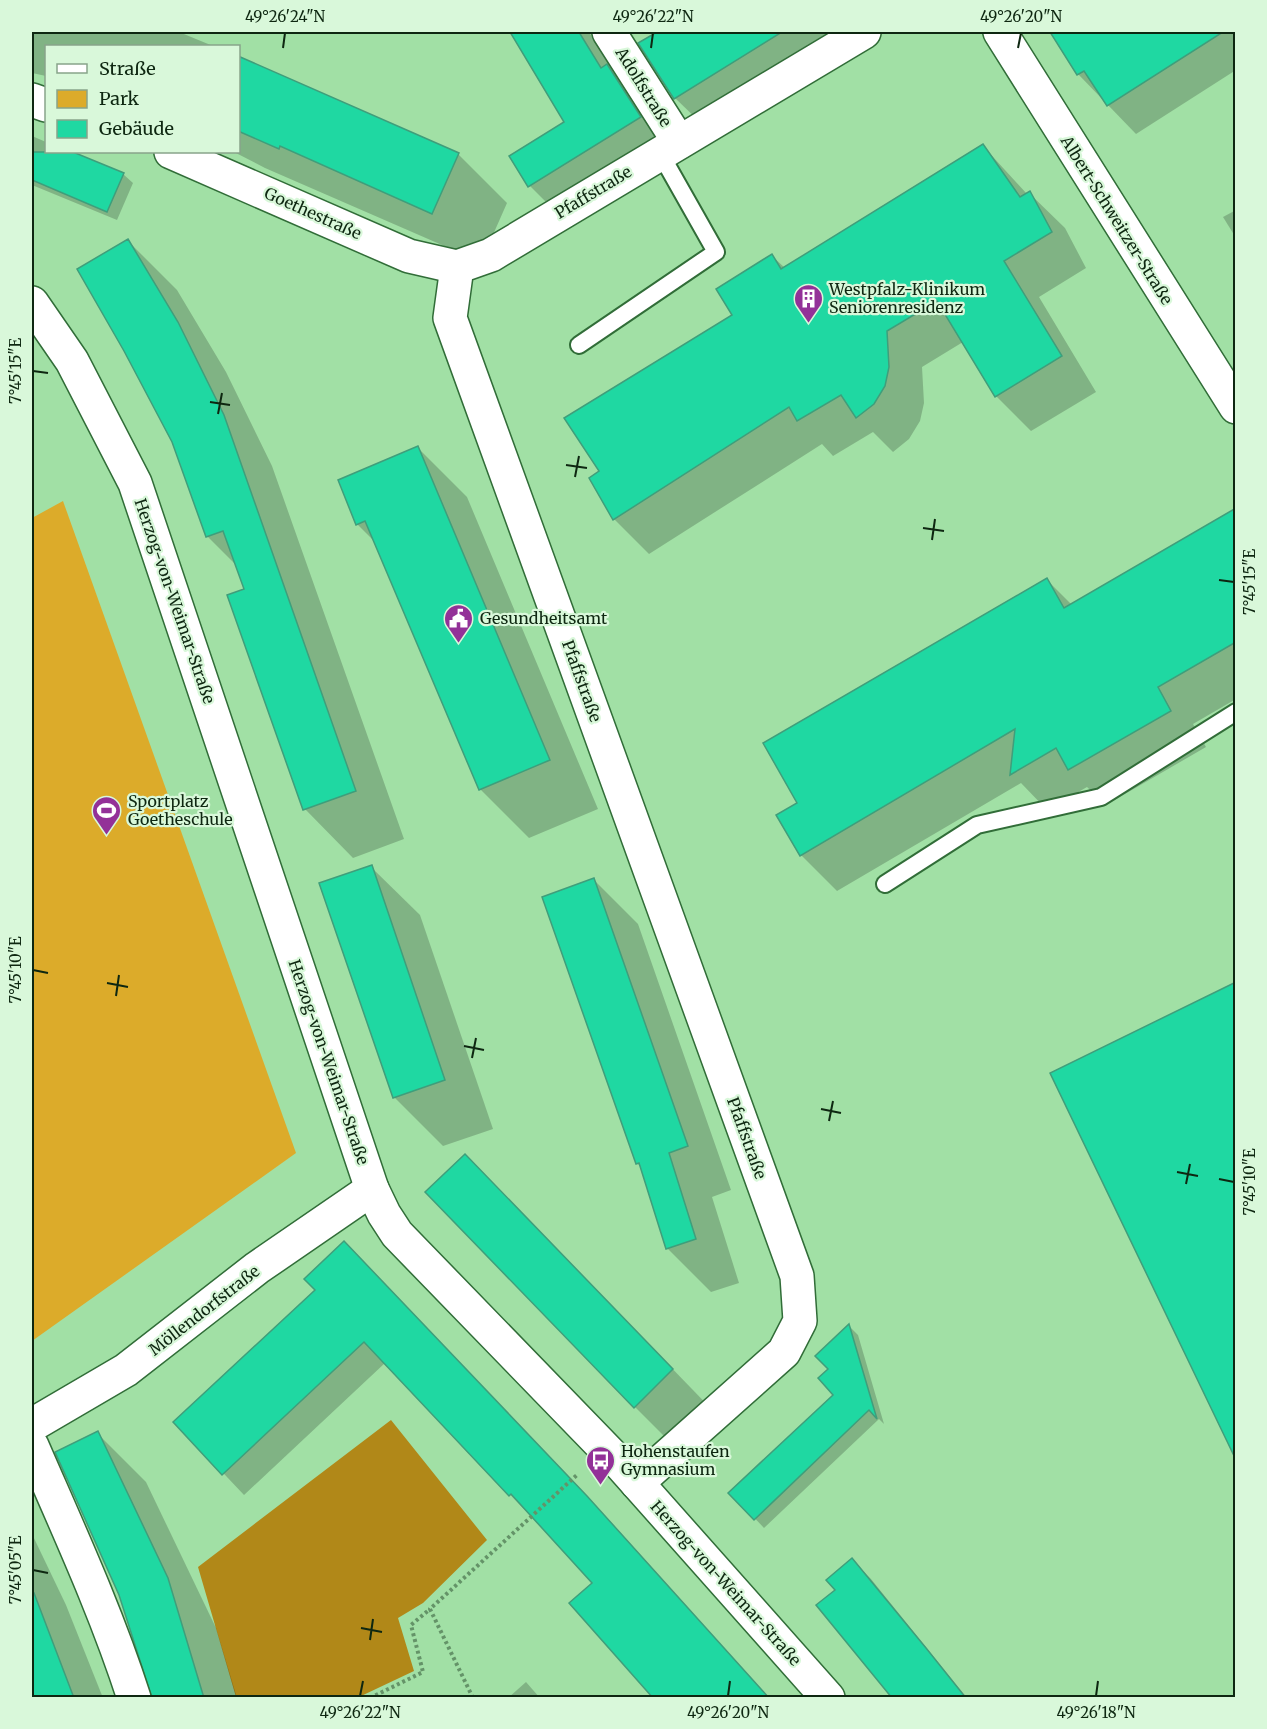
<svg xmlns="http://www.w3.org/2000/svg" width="1267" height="1729" font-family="Merriweather,serif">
<rect width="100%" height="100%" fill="#a1e0a5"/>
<polygon fill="#dcab2a" points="63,501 296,1153 32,1341 32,518"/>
<polygon fill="#b18818" points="391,1420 487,1540 423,1603 398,1618 414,1671 359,1697 236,1697 198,1567"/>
<g fill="#0003">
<polygon points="32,32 179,32 213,46 46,46 46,76 32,73"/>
<polygon points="511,32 589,32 615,74 636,95 669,147 559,215 530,186 566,122"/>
<polygon points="656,32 858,32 705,127 675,98"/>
<polygon points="1062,32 1236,32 1236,70 1136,134 1078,74 1054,36"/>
<polygon points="238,58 458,154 507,203 481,262 265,168 234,152 238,152"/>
<polygon points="32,136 46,142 46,152 70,152 123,174 133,183 117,220 32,185"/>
<polygon points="983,146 1027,194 1029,193 1065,228 1086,268 1039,297 1096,392 1031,431 996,396 963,342 922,367 924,403 920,421 909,439 893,452 873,432 833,456 822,444 649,554 614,519 601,472 734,315 772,256 785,268"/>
<polygon points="1236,210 1236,238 1223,217"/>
<polygon points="128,241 177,290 226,372 272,466 404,839 353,858 305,809 246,590 237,566 207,536"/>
<polygon points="418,448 467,497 598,809 529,838 480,789 376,543 357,524"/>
<polygon points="1236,510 1236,699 1193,724 1206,747 1106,805 1087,787 1047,810 1021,783 837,891 801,855 799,803 1047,580 1072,605"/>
<polygon points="371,867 420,915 493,1129 443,1146 394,1097"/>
<polygon points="594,880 638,924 731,1190 712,1197 739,1283 711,1292 667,1248 642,1168 637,1163"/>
<polygon points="514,1205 721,1419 683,1455 635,1407"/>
<polygon points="365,1263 608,1519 769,1698 656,1698 594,1583 385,1363 244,1495 175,1422"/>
<polygon points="849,1326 858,1335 884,1424 879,1419 764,1528 731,1493 835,1395 830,1369"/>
<polygon points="97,1433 146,1482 216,1628 237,1698 153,1698"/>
<polygon points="32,1534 66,1605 103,1698 32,1698"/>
<polygon points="852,1560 871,1579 967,1698 894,1698 837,1590"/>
<polygon points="526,1682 540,1698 508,1698"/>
</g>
<g fill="#1fd8a2" stroke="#3f9e7b" stroke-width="1.5">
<polygon points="510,32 579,32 601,68 607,64 641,117 528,187 509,156 564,122"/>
<polygon points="657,32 782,32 674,99 638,43"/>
<polygon points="1050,32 1223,32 1107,106 1084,71 1077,75"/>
<polygon points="238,56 459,153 432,214 280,146 279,149 238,131"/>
<polygon points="983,144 1020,197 1030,191 1052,232 1004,261 1062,356 995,397 937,301 887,331 889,367 885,386 874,404 856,418 841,395 797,421 789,407 613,520 589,478 599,471 564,418 732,315 716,289 772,254 781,269"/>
<polygon points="32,152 73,152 124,173 107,212 32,180"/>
<polygon points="128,239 178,322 224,415 356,791 303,810 227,595 244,589 223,531 206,537 172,442 124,351 77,269"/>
<polygon points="418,446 550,760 479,790 365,521 356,525 338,480"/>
<polygon points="1236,508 1236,642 1158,687 1171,711 1068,770 1056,748 1010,775 1015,729 800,856 776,815 797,803 763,743 1047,578 1064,608"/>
<polygon points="372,865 445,1080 393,1098 319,883"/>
<polygon points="594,878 688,1146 669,1153 696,1239 666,1249 639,1163 636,1164 542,897"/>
<polygon points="1236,982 1236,1460 1050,1073"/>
<polygon points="465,1154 673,1369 634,1408 425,1192"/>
<polygon points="344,1241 587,1496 769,1698 653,1698 569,1603 592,1583 511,1494 509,1496 364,1342 222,1475 173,1422 315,1290 304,1279"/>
<polygon points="849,1324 877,1419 869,1410 754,1520 728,1493 833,1395 818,1378 828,1369 815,1356"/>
<polygon points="98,1431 168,1578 204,1698 152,1698 119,1595 55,1452"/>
<polygon points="852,1558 926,1648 966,1698 892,1698 816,1605 835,1590 826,1580"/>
<polygon points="34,1593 74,1698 32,1698 32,1594"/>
</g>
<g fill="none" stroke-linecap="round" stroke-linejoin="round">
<defs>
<g id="lane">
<polyline points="579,345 716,252 660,153"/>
<polyline points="885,884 977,825 1101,797 1236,712"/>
</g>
<g id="street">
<polyline points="609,32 679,142"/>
<polyline points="1000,32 1236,407"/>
<polyline points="32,100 46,105"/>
<polyline points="171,152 409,256 457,267"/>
<polyline points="32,303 72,361 135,483 372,1189 384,1214 397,1234 622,1466 828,1698"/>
<polyline points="32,1425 126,1370 257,1268 372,1189"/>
<path d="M32,1446c36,83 74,165 102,252"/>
<polyline points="637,1483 784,1352 800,1321 797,1276 450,318 457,267 491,255 864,32"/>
</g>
</defs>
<use href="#lane" stroke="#316d38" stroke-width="20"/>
<use href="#street" stroke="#316d38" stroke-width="36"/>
<g stroke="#649368" stroke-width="4" stroke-dasharray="3 3" stroke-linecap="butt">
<polyline points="370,1698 423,1672 411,1625 430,1609"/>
<polyline points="473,1698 430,1609 578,1474"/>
</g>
<use href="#lane" stroke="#fff" stroke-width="16"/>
<use href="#street" stroke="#fff" stroke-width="33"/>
</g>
<path fill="none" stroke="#0e2711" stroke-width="2" d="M283,48l2,-15M651,48l2,-15M1018,48l3,-15M33,371l15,2M210,402l20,3M218,414l4,-21M566,465l21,3M575,477l4,-21M923,528l21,3M932,540l3,-21M1219,580l15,2M33,970l15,3M107,983l21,4M116,996l3,-21M464,1046l20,4M472,1058l4,-20M821,1109l20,4M829,1121l4,-20M1177,1172l21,4M1219,1179l15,3M1186,1184l4,-20M33,1570l15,3M361,1628l21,4M370,1640l3,-21M360,1696l3,-15M728,1696l2,-15M1096,1696l2,-15"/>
<defs>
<symbol id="building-pin" viewBox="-11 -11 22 30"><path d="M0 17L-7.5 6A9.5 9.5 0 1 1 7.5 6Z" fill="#933198" stroke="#d9f8da"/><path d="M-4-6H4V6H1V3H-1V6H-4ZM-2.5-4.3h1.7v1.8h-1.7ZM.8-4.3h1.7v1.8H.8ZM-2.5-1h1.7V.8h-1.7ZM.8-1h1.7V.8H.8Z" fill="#fff"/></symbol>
<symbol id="civic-pin" viewBox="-11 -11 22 30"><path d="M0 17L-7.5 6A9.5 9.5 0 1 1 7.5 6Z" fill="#933198" stroke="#d9f8da"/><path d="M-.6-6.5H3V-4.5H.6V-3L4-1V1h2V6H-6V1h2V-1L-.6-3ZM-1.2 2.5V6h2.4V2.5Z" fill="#fff"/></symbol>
<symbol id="stadium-pin" viewBox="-11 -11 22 30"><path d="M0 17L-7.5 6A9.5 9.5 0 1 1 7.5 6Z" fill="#933198" stroke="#d9f8da"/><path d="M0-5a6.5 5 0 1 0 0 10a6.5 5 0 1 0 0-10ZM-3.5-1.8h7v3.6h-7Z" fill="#fff"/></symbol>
<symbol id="bus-pin" viewBox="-11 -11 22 30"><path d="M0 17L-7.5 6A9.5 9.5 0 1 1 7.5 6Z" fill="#933198" stroke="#d9f8da"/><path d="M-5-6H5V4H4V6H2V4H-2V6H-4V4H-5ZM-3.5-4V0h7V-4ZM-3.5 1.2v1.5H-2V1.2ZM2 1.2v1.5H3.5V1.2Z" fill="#fff"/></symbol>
</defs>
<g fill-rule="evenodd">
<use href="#building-pin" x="792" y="282" width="33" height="45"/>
<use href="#civic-pin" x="442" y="602" width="33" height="45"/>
<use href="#stadium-pin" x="90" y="794" width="33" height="45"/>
<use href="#bus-pin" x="584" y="1444" width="33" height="45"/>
</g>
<g text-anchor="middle" stroke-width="4.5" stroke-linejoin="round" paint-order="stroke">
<g font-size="16" fill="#0e2711" stroke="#d9f8da">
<text transform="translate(644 87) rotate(58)" y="6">Adolfstraße</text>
<text transform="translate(593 192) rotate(-31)" y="6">Pfaffstraße</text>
<text transform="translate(313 213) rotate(24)" y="6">Goethestraße</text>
<text transform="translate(1117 220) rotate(58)" y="6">Albert-Schweitzer-Straße</text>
<text transform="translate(175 601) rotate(71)" y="6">Herzog-von-Weimar-Straße</text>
<text transform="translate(582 681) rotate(70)" y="6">Pfaffstraße</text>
<text transform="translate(329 1062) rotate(71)" y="6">Herzog-von-Weimar-Straße</text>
<text transform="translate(747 1138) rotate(70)" y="6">Pfaffstraße</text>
<text transform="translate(204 1310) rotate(-38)" y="6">Möllendorfstraße</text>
<text transform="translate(726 1583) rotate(48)" y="6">Herzog-von-Weimar-Straße</text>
</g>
<g font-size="16" fill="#0e2711" stroke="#d9f8da" text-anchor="start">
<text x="829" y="295">Westpfalz-Klinikum<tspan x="829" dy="18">Seniorenresidenz</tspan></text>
<text x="480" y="624">Gesundheitsamt</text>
<text x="128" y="807">Sportplatz<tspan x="128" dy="18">Goetheschule</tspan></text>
<text x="621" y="1457">Hohenstaufen<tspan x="621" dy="18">Gymnasium</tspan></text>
</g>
</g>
<rect width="1267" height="1729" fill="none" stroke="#d9f8da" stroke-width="66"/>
<rect x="45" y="45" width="195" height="108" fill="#d9f8da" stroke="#88a48a" stroke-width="1.5"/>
<rect x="57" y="64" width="30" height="9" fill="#ffffff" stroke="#88a48a" stroke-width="1.5"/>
<text x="99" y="75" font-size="18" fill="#0e2711">Straße</text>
<rect x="57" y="90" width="30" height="18" fill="#dcab2a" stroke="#88a48a" stroke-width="1.5"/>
<text x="99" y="105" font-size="18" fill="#0e2711">Park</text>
<rect x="57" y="120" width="30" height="18" fill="#1fd8a2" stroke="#88a48a" stroke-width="1.5"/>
<text x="99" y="135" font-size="18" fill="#0e2711">Gebäude</text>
<rect x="33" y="33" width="1201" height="1663" fill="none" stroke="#0e2711" stroke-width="2"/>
<g font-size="15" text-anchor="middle" fill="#0e2711">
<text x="285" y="22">49°26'24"N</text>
<text x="653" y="22">49°26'22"N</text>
<text x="1021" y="22">49°26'20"N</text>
<text transform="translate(16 371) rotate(-90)" y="5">7°45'15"E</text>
<text transform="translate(1250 582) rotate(-90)" y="5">7°45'15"E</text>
<text transform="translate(16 970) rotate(-90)" y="5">7°45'10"E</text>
<text transform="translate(1250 1182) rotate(-90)" y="5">7°45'10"E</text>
<text transform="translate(16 1570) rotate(-90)" y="5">7°45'05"E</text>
<text x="360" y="1718">49°26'22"N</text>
<text x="728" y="1718">49°26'20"N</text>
<text x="1096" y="1718">49°26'18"N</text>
</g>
</svg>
